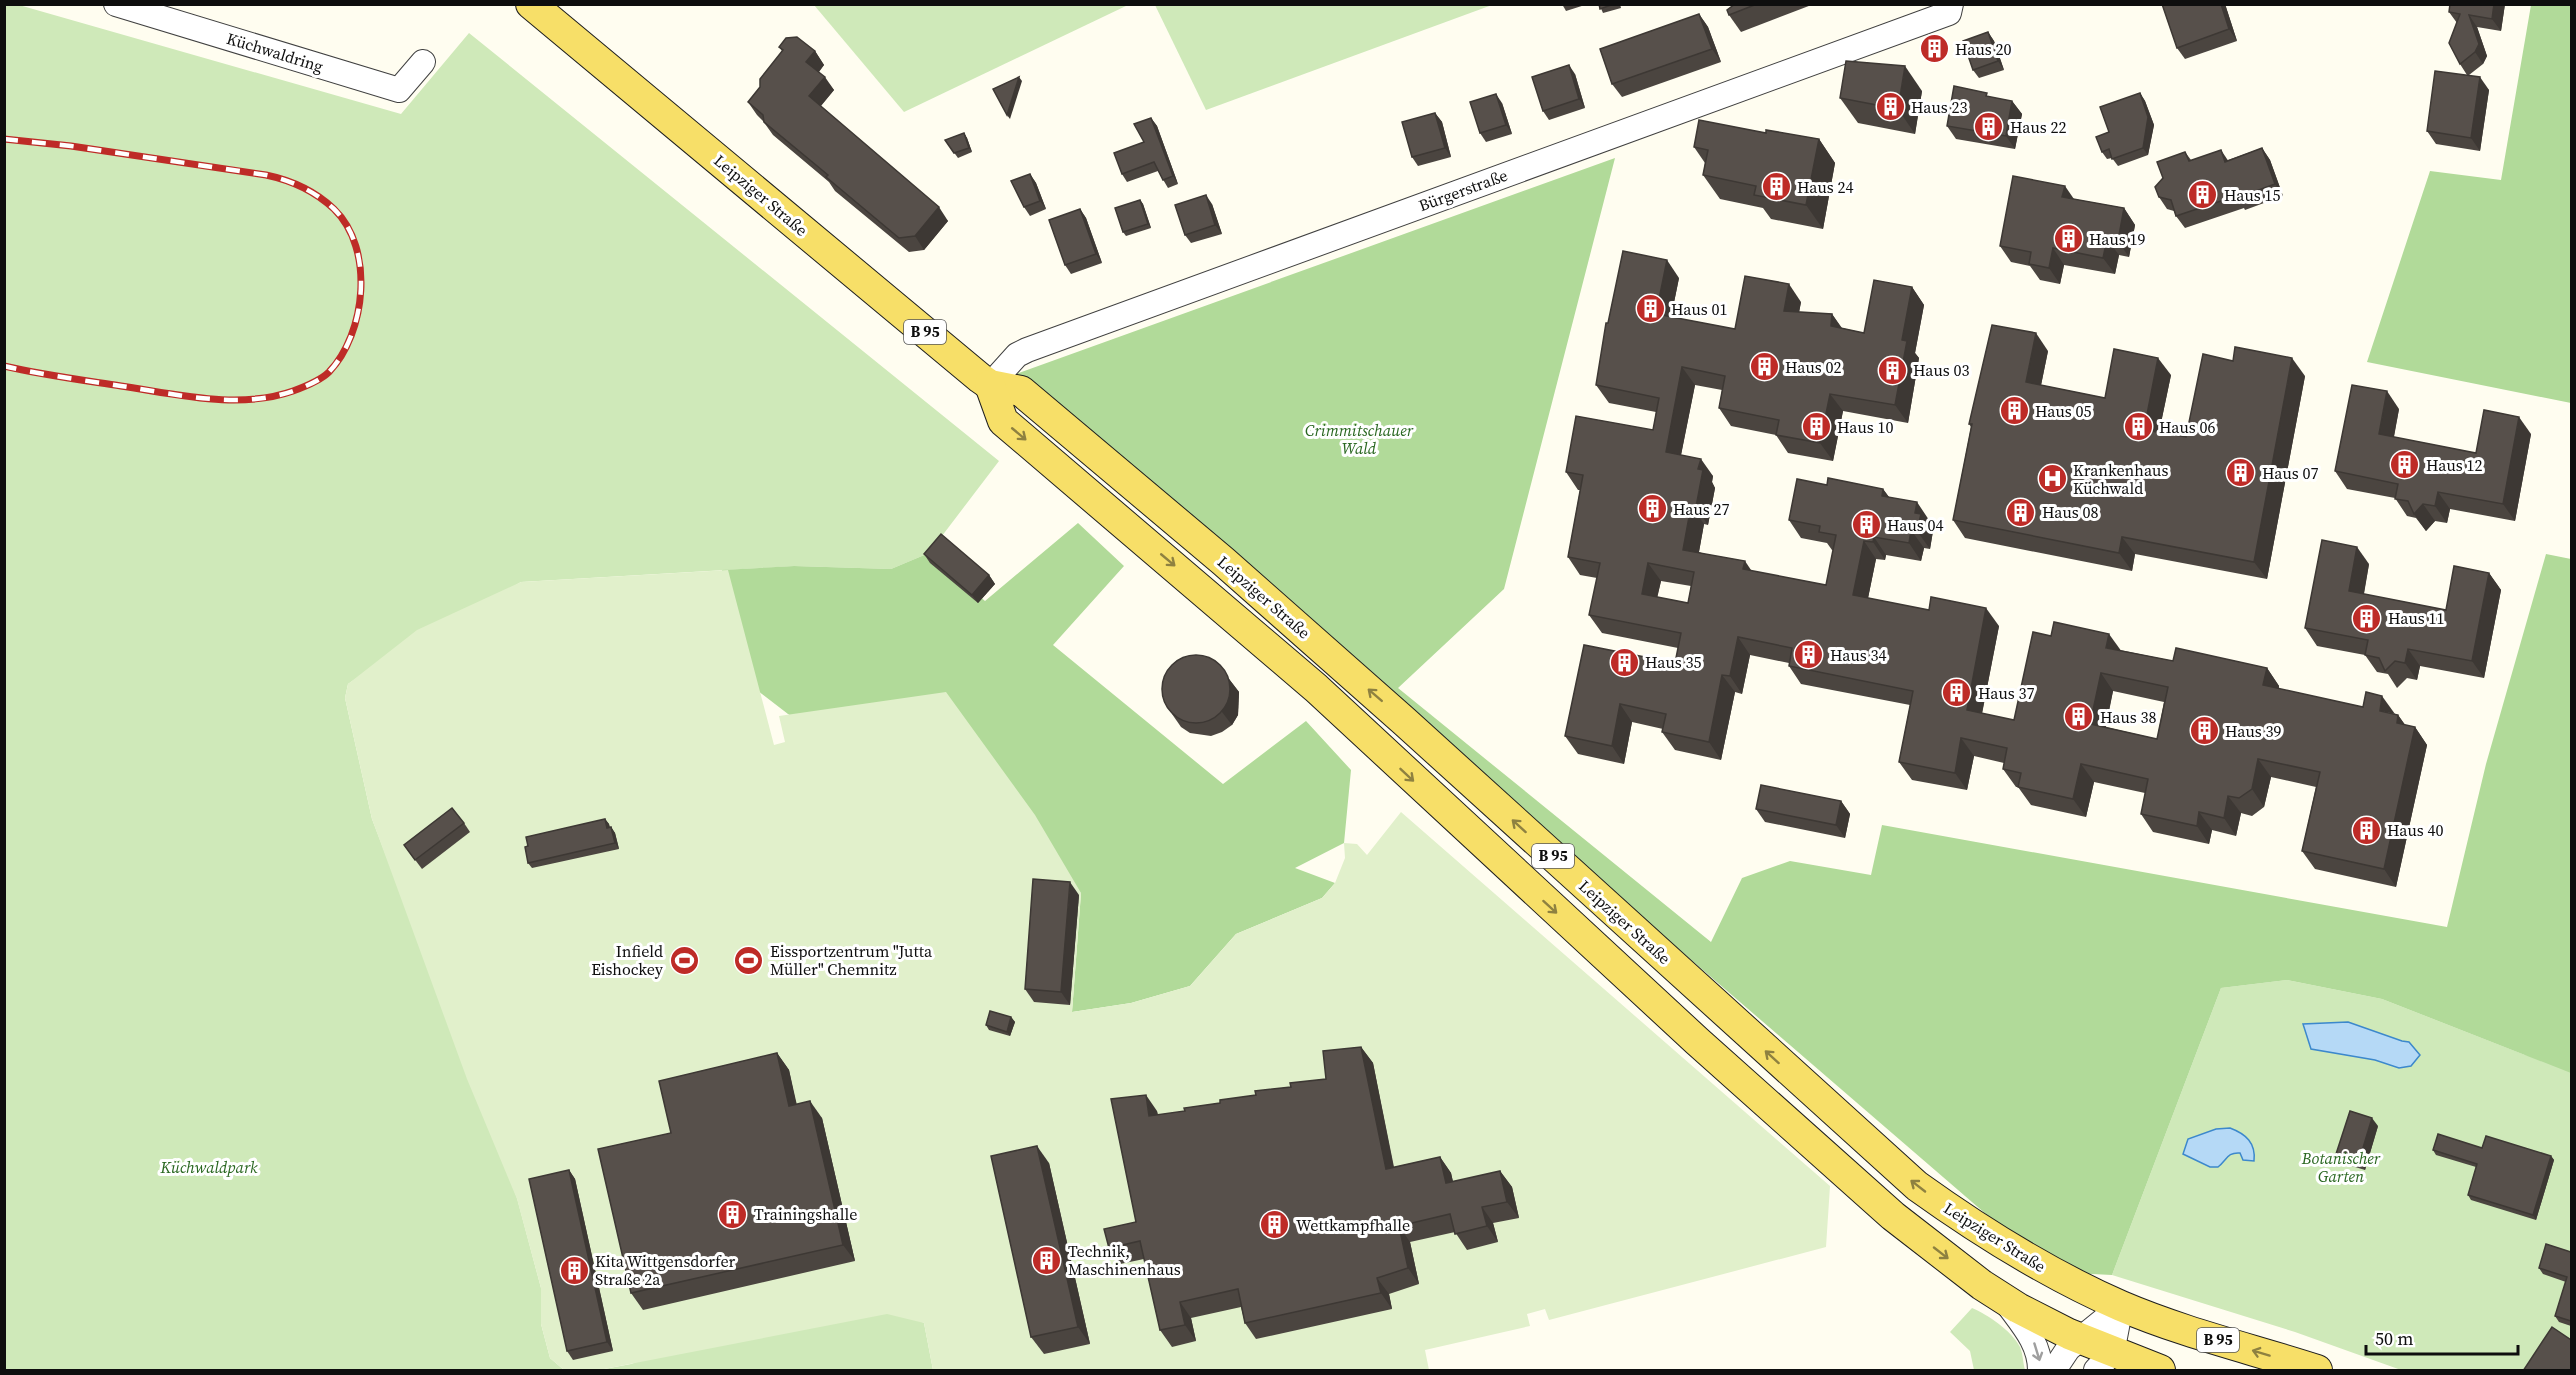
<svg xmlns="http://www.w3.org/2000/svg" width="2576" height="1375" font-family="'Source Serif 4',serif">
<rect width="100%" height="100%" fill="#fffdf0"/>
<g fill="#cfe9b9">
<polygon points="5,5 19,5 401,114 469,33 999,461 929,553 891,569 794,566 521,582 380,662 348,684 345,698 372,819 517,1198 541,1288 541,1324 550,1358 564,1370 5,1370"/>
<polygon points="814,5 1128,5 904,112"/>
<polygon points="1155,5 1492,5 1206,110"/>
<polygon points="2287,980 2382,999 2525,1055 2571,1061 2571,1370 2401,1370 2295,1332 2112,1275 2221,988"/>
<polygon points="853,1284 924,1323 933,1370 599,1370 631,1364"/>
<path d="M1972,1308c15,6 40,23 48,39 3,7 3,16 5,23h-51l-4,-19 -20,-19z"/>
</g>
<g fill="#b1da99">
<polygon points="2531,5 2571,5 2571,403 2367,362 2430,171 2501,180"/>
<polygon points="1615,158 1504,589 1398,688 1711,942 1742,878 1790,861 1871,875 1882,825 2447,927 2486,764 2546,554 2571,559 2571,1073 2382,999 2287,980 2221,988 2112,1275 2053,1272 1013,375"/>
<polygon points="1078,523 1124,566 1053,645 1223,784 1306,721 1351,770 1344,843 1295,868 1335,883 1322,898 1236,934 1190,986 1131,1003 1072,1012 1081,893 788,714 758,691 720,685 722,570 794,566 891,569 929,553 985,601"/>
</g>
<polygon fill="#e1f0cb" points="728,570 774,745 785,742 779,716 946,692 1035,815 1081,893 1072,1012 1131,1003 1190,986 1236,934 1322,898 1335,883 1345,858 1344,843 1357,844 1367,855 1401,812 1830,1186 1826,1247 1549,1320 1545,1309 1527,1314 1530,1326 1425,1350 1429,1370 933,1370 924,1323 887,1314 599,1370 564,1370 550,1358 541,1324 541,1288 517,1199 467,1079 372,819 345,698 348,684 417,630 521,582"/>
<g fill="#b5d9f6" stroke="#3c88cc" stroke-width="1.5">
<polygon points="2348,1022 2402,1041 2409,1042 2420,1055 2411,1066 2399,1068 2375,1060 2311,1049 2303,1024"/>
<path d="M2230,1128c16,6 26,15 24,33l-11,-1 -3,-7c-13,-1 -13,7 -22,14h-8l-27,-13 5,-15 28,-10z"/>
</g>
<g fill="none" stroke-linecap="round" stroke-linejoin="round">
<defs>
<g id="minor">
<polyline points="116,4 399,90 423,62"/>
<polyline points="990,385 1017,355 1027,350 1949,13 1951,4"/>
<path d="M2006,1302c16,22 34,41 34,68"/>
<polyline points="2054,1370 2068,1349 2121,1306"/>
<polyline points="2096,1370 2112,1353 2121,1306"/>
</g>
<g id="major">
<path d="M531,4l449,374 10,7 31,6 202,170 181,160 513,465c64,46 131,88 204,120 63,27 131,43 196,64"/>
<polyline points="990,385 1003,421 1316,688 1697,1041 1893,1216 1982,1285 2018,1308 2069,1334 2160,1370"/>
</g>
</defs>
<use href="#minor" stroke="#414141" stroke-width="26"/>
<use href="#major" stroke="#1f1f1f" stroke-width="32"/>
<use href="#minor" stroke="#fff" stroke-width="24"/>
<use href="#major" stroke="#f7df68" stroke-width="30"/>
<defs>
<path id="rail" d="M4,139l67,7 195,29c24,5 49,16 68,34 41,40 32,124 -5,163 -9,9 -25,15 -36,19 -54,19 -117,3 -172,-5 -39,-6 -78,-11 -117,-20"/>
</defs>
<use href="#rail" stroke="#be2b27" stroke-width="7"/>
<use href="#rail" stroke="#fff" stroke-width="4.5" stroke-dasharray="14" stroke-linecap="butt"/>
</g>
<g fill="#4b4540" fill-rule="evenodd">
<polygon points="1562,4 1588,4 1566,11"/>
<polygon points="1599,4 1620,4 1621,8 1603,13"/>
<polygon points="1735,4 1814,4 1741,32 1729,15"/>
<polygon points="2225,4 2237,41 2185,59 2177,48"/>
<polygon points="2505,4 2501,31 2477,27 2487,56 2483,64 2469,75 2489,90 2480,151 2436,144 2427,131 2467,75 2460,64 2457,23 2449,12"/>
<polygon points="1699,14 1708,27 1721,62 1622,97 1612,84"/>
<polygon points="1988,32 1994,41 2004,70 1979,78 1973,70"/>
<polygon points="779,47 815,51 824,65 819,72 834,90 821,106 948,221 924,250 909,252 835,191 829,182 773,135 763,121 757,115 748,102 760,87 782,51"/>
<polygon points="1575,74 1585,108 1549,120 1543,111"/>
<polygon points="1922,91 1915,134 1858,123 1840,98"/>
<polygon points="2140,93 2145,101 2154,125 2148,155 2118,166 2112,158 2107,159 2102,152 2109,132"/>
<polygon points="1990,97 2012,101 2022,114 2015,149 1956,139 1947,126"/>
<polygon points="1502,103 1512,134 1486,142 1480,133"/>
<polygon points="1435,113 1442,122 1451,157 1418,166 1412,157"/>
<polygon points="1151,118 1157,126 1178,184 1168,188 1158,171 1127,182 1122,174 1144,142"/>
<polygon points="964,133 967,138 972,152 958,158 945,140"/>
<polygon points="1766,133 1819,139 1835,163 1823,229 1771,219 1763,208 1720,199 1703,175 1705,163 1694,147"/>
<polygon points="2262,148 2270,160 2283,196 2245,210 2244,208 2185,228 2176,216 2174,211 2167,209 2159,197 2185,152 2191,160 2228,160"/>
<polygon points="1030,174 1036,183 1046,209 1030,216 1024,207"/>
<polygon points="2074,199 2124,208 2135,225 2129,257 2119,255 2115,274 2064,265 2060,284 2040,280 2030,266 2011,262 2000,246"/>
<polygon points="1140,200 1143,204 1151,228 1126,236 1123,232"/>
<polygon points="1212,204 1222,234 1191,243 1185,235"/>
<polygon points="1080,209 1086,218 1102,263 1071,274 1065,265"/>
<path d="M1679,278l-8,39 64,12 66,-27 -2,10 33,2 10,14 22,5 48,-46 12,18 -9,48 4,5 -11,65 -65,-12 -10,50 -45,-8 -12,-18 -45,-9 -12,-18 3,-18 -27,-5 -14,70 32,21 -1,6 3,6 -7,37 -4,-1 -5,28 53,19 74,14 7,-35h-1l-5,-7 -26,-5 -12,-18 38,-35 56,4 6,8 40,23v4l4,7 -3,18 -6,-1 -3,13 -35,-6 -1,5 -9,-1 -8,39 131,28 -17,88 32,6 106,-70 53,11 94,7 12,18v3l119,26 7,10 10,2 12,18 -31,142 -81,-18 -13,-18 14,-64 -45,-10 -7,30 -12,9 -11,-3 -5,23 -24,-6 -3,14 -56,-12 -12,-18 4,-21 -51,-11 -8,35 -55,-12 -13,-18h-2l-13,-18 1,-6 -30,-7 -7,34 -55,-10 -13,-18 11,-57 -109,-21 -12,-18v-3l-39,-8 -8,39 -7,-2 -14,68 -46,-10 -13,-18 1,-3 -31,-7 -8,42 -46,-10 -13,-18 110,-73 3,-15 -76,-15 -13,-18 8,-37 -17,-3 -12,-18 12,-67h-2l-12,-18 87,-42 3,-18 -47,-9 -13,-18 12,-62zM1661,581l30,5 -3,17 -31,-6zM2113,691l51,11 -7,37 -51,-12z"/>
<polygon points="2048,351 2041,385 2105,398 2171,375 2159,432 2186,437 2305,376 2267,579 2135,554 2132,571 1965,538 1953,520 1971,427 1969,424"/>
<polygon points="2399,409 2394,437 2476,453 2531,434 2515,521 2450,509 2447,523 2435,521 2426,531 2416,518 2407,516 2395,498 2347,489 2335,471"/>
<polygon points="924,554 989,575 995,584 978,603 930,563"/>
<polygon points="2369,564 2364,594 2446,610 2489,573 2501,590 2484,678 2420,666 2417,680 2407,678 2397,688 2388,674 2377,672 2365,655 2317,646 2305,628"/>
<polygon points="1229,679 1239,692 1238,715 1232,725 1222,732 1211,736 1190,733 1181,727 1172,714"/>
<polygon points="1841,801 1850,814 1845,838 1765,822 1756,809"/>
<polygon points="605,819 609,824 610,828 611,827 615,833 619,849 532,868 528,863"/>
<polygon points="464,823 470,832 422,869 404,845"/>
<polygon points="1079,895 1070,1005 1034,1002 1025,989"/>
<polygon points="1011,1017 1015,1022 1010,1036 989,1030 986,1025"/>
<polygon points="1361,1047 1373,1063 1394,1167 1440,1157 1451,1173 1453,1182 1500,1171 1512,1187 1519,1218 1493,1223 1498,1242 1467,1250 1455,1232 1410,1242 1419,1284 1389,1294 1392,1309 1256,1339 1245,1323 1241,1307 1191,1318 1196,1341 1172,1347 1160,1330 1144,1259 1120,1264 1109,1248 1136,1222 1157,1111 1158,1115 1185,1111 1326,1079"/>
<polygon points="777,1053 789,1070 796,1104 822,1118 855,1261 643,1310 631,1293 671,1133"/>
<polygon points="2378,1126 2365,1170 2342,1163 2336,1154"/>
<polygon points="2482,1148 2551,1156 2554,1160 2536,1220 2471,1200 2468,1195 2476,1167 2436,1155 2433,1150"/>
<polygon points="1049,1163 1090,1344 1044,1354 1031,1337"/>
<polygon points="569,1170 575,1179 613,1351 573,1360 567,1351"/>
<polygon points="2571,1252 2571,1326 2559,1322 2555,1316 2566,1282 2543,1274 2539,1268"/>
</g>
<g fill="#3d3834">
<polygon points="2221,4 2225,4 2237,41 2229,29"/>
<polygon points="2494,4 2505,4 2501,31 2492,19"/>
<polygon points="1699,14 1708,27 1721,62 1712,49"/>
<polygon points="2469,15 2477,27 2487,56 2483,64 2475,52"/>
<polygon points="1988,32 1994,41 2004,70 1998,61"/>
<polygon points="815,51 824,65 816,75 806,62"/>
<polygon points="1569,65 1575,74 1585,108 1579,99"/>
<polygon points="1905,66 1922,91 1915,134 1898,109"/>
<polygon points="825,77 834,90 818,109 809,96"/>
<polygon points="1019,77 1022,81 1010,119 1007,115"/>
<polygon points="2480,77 2489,90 2480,151 2471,138"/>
<polygon points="2140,93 2145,101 2154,125 2148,155 2143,148"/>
<polygon points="1496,94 1502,103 1512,134 1506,125"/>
<polygon points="2012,101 2022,114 2015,149 2006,136"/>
<polygon points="1435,113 1442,122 1451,157 1445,148"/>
<polygon points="1151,118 1157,126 1178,184 1173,176"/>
<polygon points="964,133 967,138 972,152 969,148"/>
<polygon points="1819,139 1835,163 1823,229 1806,205"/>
<polygon points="2262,148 2270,160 2283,196 2275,184"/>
<polygon points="2221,150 2229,162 2225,162"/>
<polygon points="1030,174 1036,183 1046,209 1040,201"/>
<polygon points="2065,186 2076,202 2062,197"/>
<polygon points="1206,195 1212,204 1222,234 1215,225"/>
<polygon points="1140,200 1143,204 1151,228 1148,224"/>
<polygon points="939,207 948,221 924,250 915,236"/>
<polygon points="2124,208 2135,225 2129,257 2118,241"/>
<polygon points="1080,209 1086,218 1102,263 1096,254"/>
<polygon points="2107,239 2119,255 2115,274 2103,258"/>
<polygon points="2053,248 2064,265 2060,284 2049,268"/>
<polygon points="1667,260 1679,278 1668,332 1656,314"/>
<polygon points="1789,284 1801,302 1796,329 1784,311"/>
<polygon points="1912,287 1924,305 1915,353 1919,358 1908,423 1895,405 1902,340"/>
<polygon points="1832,314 1844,332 1831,326"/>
<polygon points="2036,333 2048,351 2038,400 2026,382"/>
<polygon points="2158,358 2171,375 2156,447 2144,430"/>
<polygon points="2292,358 2305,376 2267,579 2254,562"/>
<polygon points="1682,367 1695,385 1678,470 1666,452"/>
<polygon points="2387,391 2399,409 2391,451 2379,434"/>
<polygon points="1830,394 1843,411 1833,461 1820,443"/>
<polygon points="2519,417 2531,434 2515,521 2503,504"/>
<polygon points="1701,459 1713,476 1712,482 1715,488 1708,525 1696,507 1698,469"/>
<polygon points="1883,489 1896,507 1882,496"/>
<polygon points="2438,492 2450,509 2447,523 2435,506"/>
<polygon points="1917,502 1929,520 1929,524 1933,531 1930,549 1917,531 1915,513"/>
<polygon points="2423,504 2435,521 2426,531 2414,514"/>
<polygon points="1691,506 1704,524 1696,568 1683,550"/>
<polygon points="1911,530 1924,548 1921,561 1909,543"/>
<polygon points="1874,537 1886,555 1885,560 1873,542"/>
<polygon points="2122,537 2135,554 2132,571 2119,553"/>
<polygon points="1864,541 1876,559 1865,613 1853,595"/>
<polygon points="2357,547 2369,564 2361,609 2349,591"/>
<polygon points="1745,561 1757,579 1743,569"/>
<polygon points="1648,563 1661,581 1654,612 1642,594"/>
<polygon points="2489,573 2501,590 2484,678 2472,661"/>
<polygon points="989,575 995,584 978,603 972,595"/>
<polygon points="1986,608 1999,626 1979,728 1967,710"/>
<polygon points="2109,634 2122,652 2106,648"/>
<polygon points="1738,637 1750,655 1742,694 1730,676"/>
<polygon points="2408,649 2420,666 2417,680 2405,663"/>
<polygon points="2267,668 2279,686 2275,703 2263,685"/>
<polygon points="2101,673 2113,691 2102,742 2090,724"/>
<polygon points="1722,675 1735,692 1721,760 1709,742"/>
<polygon points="1229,679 1239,692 1238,715 1232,725 1222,712"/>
<polygon points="2382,696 2395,714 2380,711"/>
<polygon points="1620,704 1632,722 1624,764 1612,746"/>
<polygon points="2398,715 2411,733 2397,723"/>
<polygon points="2415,727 2427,745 2396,887 2384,869"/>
<polygon points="1961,738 1974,756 1967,790 1955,773"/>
<polygon points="2258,759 2271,777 2264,807 2252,789"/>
<polygon points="2081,764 2094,782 2086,817 2073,799"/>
<polygon points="2228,796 2241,813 2236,836 2224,818"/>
<polygon points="1841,801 1850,814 1845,838 1836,825"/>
<polygon points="2199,812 2212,830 2209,844 2197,826"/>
<polygon points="605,819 609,824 611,834 607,828"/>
<polygon points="611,827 615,833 619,849 615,843"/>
<polygon points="1070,882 1079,895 1070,1005 1061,992"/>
<polygon points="1011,1017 1015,1022 1010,1036 1007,1032"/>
<polygon points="1361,1047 1373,1063 1397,1185 1386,1169"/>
<polygon points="777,1053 789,1070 801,1123 789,1106"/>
<polygon points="1146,1095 1157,1111 1160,1132 1149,1116"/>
<polygon points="810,1101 822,1118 855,1261 843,1245"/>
<polygon points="2372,1118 2378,1126 2365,1170 2359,1161"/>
<polygon points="1037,1146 1049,1163 1090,1344 1078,1327"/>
<polygon points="2551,1156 2554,1160 2536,1220 2533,1215"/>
<polygon points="1440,1157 1451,1173 1457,1199 1446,1183"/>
<polygon points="569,1170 575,1179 613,1351 607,1342"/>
<polygon points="1500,1171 1512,1187 1519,1218 1507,1202"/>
<polygon points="1482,1207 1493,1223 1498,1242 1487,1226"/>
<polygon points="1399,1226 1410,1242 1419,1284 1408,1268"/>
<polygon points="1377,1278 1389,1294 1392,1309 1381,1293"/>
<polygon points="1180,1302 1191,1318 1196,1341 1185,1325"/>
</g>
<g fill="#57504b" stroke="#3d3834" stroke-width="1.5" fill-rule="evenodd">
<polygon points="1599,4 1614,4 1600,9"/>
<polygon points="1735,4 1757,4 1729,15 1727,10"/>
<polygon points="2162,4 2221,4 2229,29 2177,48"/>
<polygon points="2450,4 2494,4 2492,19 2469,15 2479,44 2475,52 2460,64 2449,43 2460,14 2449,12"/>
<polygon points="1699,14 1712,49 1612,84 1600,49"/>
<polygon points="1988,32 1998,61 1973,70 1963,41"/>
<polygon points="797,37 815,51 806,62 825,77 809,96 939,207 915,236 899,238 826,177 828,175 764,122 763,115 748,102 760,87 760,79 783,50 779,47 786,38"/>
<polygon points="1846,61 1905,66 1898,109 1840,98"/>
<polygon points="1569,65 1579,99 1543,111 1532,77"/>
<polygon points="2435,71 2480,77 2471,138 2427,131"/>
<polygon points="1019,77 1007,115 993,89"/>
<polygon points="1954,86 1987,93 1986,96 2012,101 2006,136 1947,126"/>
<polygon points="2140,93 2148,117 2143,148 2112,159 2109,149 2102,152 2096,137 2109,132 2100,107"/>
<polygon points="1496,94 1506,125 1480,133 1470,102"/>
<polygon points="1435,113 1445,148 1412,157 1402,122"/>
<polygon points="1151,118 1173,176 1163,180 1154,162 1122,174 1114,153 1144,142 1134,124"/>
<polygon points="1699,120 1766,133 1766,130 1819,139 1806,205 1754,195 1756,186 1703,175 1708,150 1694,147"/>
<polygon points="964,133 969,148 954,153 945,140"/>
<polygon points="2262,148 2275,184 2237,198 2236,196 2176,216 2171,200 2159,197 2155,187 2163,178 2157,162 2185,152 2189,161 2221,150 2225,162"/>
<polygon points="1030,174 1040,201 1024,207 1011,181"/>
<polygon points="2013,176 2065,186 2062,197 2124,208 2118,241 2107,239 2103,258 2053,248 2049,268 2029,264 2031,252 2000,246"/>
<polygon points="1206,195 1215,225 1185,235 1175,205"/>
<polygon points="1140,200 1148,224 1123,232 1115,208"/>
<polygon points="1080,209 1096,254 1065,265 1049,220"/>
<path d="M1623,251l44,9 -11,54 79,15 10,-53 44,8 -5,27 48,3 -1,12 33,7 10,-53 38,7 -10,53 5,1 -12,64 -65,-11 -10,49 -44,-8 3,-15 -60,-12 6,-32 -43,-9 -16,85 35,7 -3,10 5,1 -7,37 -5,-1 -8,44 62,11 -2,8 83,16 10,-50 -17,-3 1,-6 -31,-6 8,-41 30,6 1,-7 55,11 -1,7 35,6 -2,11 6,1 -4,17 -6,-1 -2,13 -35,-6 -1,5 -9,-1 -11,54 76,15 2,-13 55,11 -19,102 47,10 19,-88 18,4 3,-14 55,12 -3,14 67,13 3,-13 91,20 -4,17 100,22 3,-15 16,4 -2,15 18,4 -1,8 18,4 -31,142 -82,-18 18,-79 -62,-13 -6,30 -13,9 -11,-2 -4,22 -25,-6 -2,14 -56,-12 7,-35 -67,-15 -8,35 -55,-12 3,-14 -18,-4 4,-21 -46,-10 -6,35 -56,-11 14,-71 -124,-25 3,-18 -54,-11 -8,39 -8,-1 -13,67 -47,-10 4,-18 -46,-10 -8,42 -47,-10 19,-91 91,18 6,-30 -92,-18 11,-52 -32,-6 15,-82 -17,-3 10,-56 77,14 6,-32 -63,-13 10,-62h2zM1648,563l46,9 -6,31 -46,-9zM2101,673l67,14 -11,52 -67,-15z"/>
<polygon points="1992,325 2036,333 2026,382 2105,398 2114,349 2158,358 2144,430 2186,437 2203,354 2233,361 2235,347 2292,358 2254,562 2122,537 2119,553 1953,520 1972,424 1969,424"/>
<polygon points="2352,385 2387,391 2379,434 2476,453 2484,410 2519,417 2503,504 2438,492 2435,506 2423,504 2414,514 2408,501 2395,499 2398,484 2335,471"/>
<polygon points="941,534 989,575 972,595 924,554"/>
<polygon points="2322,540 2357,547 2349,591 2446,610 2454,566 2489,573 2472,661 2408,649 2405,663 2395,661 2385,671 2379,658 2365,655 2368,640 2305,628"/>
<circle cx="1196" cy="689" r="34"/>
<polygon points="1761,785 1841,801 1836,825 1756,809"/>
<polygon points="452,808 464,823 415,860 404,845"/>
<polygon points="605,819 607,828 611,827 615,843 528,863 525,847 528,846 526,837"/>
<polygon points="1033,879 1070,882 1061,992 1025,989"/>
<polygon points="990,1011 1011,1017 1007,1032 986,1025"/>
<polygon points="1361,1047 1386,1169 1440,1157 1446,1183 1500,1171 1507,1202 1482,1207 1487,1226 1455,1234 1450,1214 1399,1226 1408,1268 1377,1278 1381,1293 1245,1323 1238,1289 1180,1302 1185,1325 1160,1330 1140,1241 1109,1248 1104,1229 1136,1222 1111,1099 1146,1095 1149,1116 1185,1111 1184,1108 1220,1103 1220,1100 1256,1095 1255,1091 1291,1087 1290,1083 1326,1079 1323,1051"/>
<polygon points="777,1053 789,1106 810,1101 843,1245 631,1293 598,1149 671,1133 659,1081"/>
<polygon points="2350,1111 2372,1118 2359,1161 2336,1154"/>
<polygon points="2438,1134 2482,1148 2486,1136 2551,1156 2533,1215 2468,1195 2477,1164 2433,1150"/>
<polygon points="1037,1146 1078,1327 1031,1337 991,1156"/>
<polygon points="569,1170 607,1342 567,1351 529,1179"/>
<polygon points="2546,1244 2571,1252 2571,1321 2555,1316 2567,1277 2539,1268"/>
<polygon points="2552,1327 2571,1340 2571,1371 2523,1371"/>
</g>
<defs><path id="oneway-shaft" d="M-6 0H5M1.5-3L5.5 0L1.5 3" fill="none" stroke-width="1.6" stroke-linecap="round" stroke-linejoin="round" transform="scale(1.5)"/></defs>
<g stroke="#8e8140">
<use href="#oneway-shaft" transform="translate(1019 434) rotate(40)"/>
<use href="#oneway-shaft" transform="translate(1168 560) rotate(40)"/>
<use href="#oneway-shaft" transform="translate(1375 695) rotate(-139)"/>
<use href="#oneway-shaft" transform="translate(1407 775) rotate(43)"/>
<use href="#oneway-shaft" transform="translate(1519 826) rotate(-138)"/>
<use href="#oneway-shaft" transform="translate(1550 907) rotate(42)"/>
<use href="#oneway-shaft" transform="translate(1772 1057) rotate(-138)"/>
<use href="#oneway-shaft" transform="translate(1918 1186) rotate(-142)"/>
<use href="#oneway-shaft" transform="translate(1941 1253) rotate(38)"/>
<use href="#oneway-shaft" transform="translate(2261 1353) rotate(-163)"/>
</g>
<use stroke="#9f9f9f" href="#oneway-shaft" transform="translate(2037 1352) rotate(73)"/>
<defs>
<symbol id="building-disc" viewBox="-11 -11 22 22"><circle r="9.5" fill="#be2b27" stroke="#fff"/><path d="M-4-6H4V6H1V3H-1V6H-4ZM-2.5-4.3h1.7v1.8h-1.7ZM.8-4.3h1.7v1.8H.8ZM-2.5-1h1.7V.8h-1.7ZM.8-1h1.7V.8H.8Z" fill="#fff"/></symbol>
<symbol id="hospital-disc" viewBox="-11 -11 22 22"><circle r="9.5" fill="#be2b27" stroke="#fff"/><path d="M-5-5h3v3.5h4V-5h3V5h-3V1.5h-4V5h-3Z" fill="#fff"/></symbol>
<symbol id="stadium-disc" viewBox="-11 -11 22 22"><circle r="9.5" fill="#be2b27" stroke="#fff"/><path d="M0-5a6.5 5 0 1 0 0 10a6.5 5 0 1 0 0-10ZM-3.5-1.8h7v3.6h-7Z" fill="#fff"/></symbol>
</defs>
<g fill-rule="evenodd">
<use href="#building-disc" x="1918" y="32" width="33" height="33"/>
<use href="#building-disc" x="1874" y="90" width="33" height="33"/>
<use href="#building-disc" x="1972" y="110" width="33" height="33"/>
<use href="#building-disc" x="1760" y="170" width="33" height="33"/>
<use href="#building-disc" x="2186" y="178" width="33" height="33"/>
<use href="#building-disc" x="2052" y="222" width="33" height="33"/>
<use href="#building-disc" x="1634" y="292" width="33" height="33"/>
<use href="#building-disc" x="1748" y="350" width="33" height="33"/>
<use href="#building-disc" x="1876" y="354" width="33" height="33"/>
<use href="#building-disc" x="1998" y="394" width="33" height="33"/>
<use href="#building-disc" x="1800" y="410" width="33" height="33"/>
<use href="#building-disc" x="2122" y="410" width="33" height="33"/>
<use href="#building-disc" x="2388" y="448" width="33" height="33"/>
<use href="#building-disc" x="2224" y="456" width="33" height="33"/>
<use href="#hospital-disc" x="2036" y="462" width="33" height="33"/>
<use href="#building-disc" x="1636" y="492" width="33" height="33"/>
<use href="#building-disc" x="2004" y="496" width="33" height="33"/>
<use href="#building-disc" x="1850" y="508" width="33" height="33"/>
<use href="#building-disc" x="2350" y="602" width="33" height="33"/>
<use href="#building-disc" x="1792" y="638" width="33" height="33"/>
<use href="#building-disc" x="1608" y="646" width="33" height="33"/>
<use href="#building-disc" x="1940" y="676" width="33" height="33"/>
<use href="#building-disc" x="2062" y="700" width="33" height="33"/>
<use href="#building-disc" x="2188" y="714" width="33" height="33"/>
<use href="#building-disc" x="2350" y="814" width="33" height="33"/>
<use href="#stadium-disc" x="668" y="944" width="33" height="33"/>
<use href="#stadium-disc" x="732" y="944" width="33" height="33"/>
<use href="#building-disc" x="716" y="1198" width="33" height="33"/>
<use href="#building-disc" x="1258" y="1208" width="33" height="33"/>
<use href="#building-disc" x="1030" y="1244" width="33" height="33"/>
<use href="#building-disc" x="558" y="1254" width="33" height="33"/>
</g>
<g text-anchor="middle" stroke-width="6" stroke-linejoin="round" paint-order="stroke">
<g fill="#fff" stroke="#565656" stroke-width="1.5">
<rect x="904" y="320" width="42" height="24" rx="4.5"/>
<rect x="1532" y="844" width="42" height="24" rx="4.5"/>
<rect x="2197" y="1328" width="42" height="24" rx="4.5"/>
</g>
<g font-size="15" font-weight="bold" fill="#0e0e0e">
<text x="925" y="337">B 95</text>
<text x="1553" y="861">B 95</text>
<text x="2218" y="1345">B 95</text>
</g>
<g font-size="16" fill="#0e0e0e" stroke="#fff" text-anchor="start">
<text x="1955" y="55">Haus 20</text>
<text x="1911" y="113">Haus 23</text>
<text x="2010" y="133">Haus 22</text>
<text x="1797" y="193">Haus 24</text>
<text x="2224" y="201">Haus 15</text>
<text x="2089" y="245">Haus 19</text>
<text x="1671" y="315">Haus 01</text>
<text x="1785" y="373">Haus 02</text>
<text x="1913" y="376">Haus 03</text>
<text x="2035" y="417">Haus 05</text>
<text x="1837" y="433">Haus 10</text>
<text x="2159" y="433">Haus 06</text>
<text x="2426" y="471">Haus 12</text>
<text x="2073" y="476">Krankenhaus<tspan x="2073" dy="18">Küchwald</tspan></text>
<text x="2262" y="479">Haus 07</text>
<text x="1673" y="515">Haus 27</text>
<text x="2042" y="518">Haus 08</text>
<text x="1887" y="531">Haus 04</text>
<text x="2388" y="624">Haus 11</text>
<text x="1830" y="661">Haus 34</text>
<text x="1645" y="668">Haus 35</text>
<text x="1978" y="699">Haus 37</text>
<text x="2100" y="723">Haus 38</text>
<text x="2225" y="737">Haus 39</text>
<text x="2387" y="836">Haus 40</text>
<text x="663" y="957" text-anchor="end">Infield<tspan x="663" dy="18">Eishockey</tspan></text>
<text x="770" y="957">Eissportzentrum "Jutta<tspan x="770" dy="18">Müller" Chemnitz</tspan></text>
<text x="754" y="1220">Trainingshalle</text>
<text x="1296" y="1231">Wettkampfhalle</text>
<text x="1068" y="1257">Technik,<tspan x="1068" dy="18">Maschinenhaus</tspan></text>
<text x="595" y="1267">Kita Wittgensdorfer<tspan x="595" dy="18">Straße 2a</tspan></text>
</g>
<g font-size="16" fill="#0e0e0e" stroke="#fff">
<text transform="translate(275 52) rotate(17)" y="6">Küchwaldring</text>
<text transform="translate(1463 190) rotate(-20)" y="6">Bürgerstraße</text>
<text transform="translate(761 195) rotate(40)" y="6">Leipziger Straße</text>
<text transform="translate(1264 597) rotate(41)" y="6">Leipziger Straße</text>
<text transform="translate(1625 922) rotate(42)" y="6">Leipziger Straße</text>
<text transform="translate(1995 1237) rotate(32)" y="6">Leipziger Straße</text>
</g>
<g font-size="16" font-style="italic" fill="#28661f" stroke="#fff">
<text x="1359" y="436">Crimmitschauer<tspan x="1359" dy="18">Wald</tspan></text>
<text x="2341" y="1164">Botanischer<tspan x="2341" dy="18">Garten</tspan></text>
<text x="209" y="1173">Küchwaldpark</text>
</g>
</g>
<rect width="2576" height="1375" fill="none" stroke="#0e0e0e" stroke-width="12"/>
<path d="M2366 1345v9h152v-9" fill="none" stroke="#0e0e0e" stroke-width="3"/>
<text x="2375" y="1345" font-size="18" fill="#0e0e0e" stroke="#ffffff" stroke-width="4.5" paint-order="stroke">50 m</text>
</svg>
